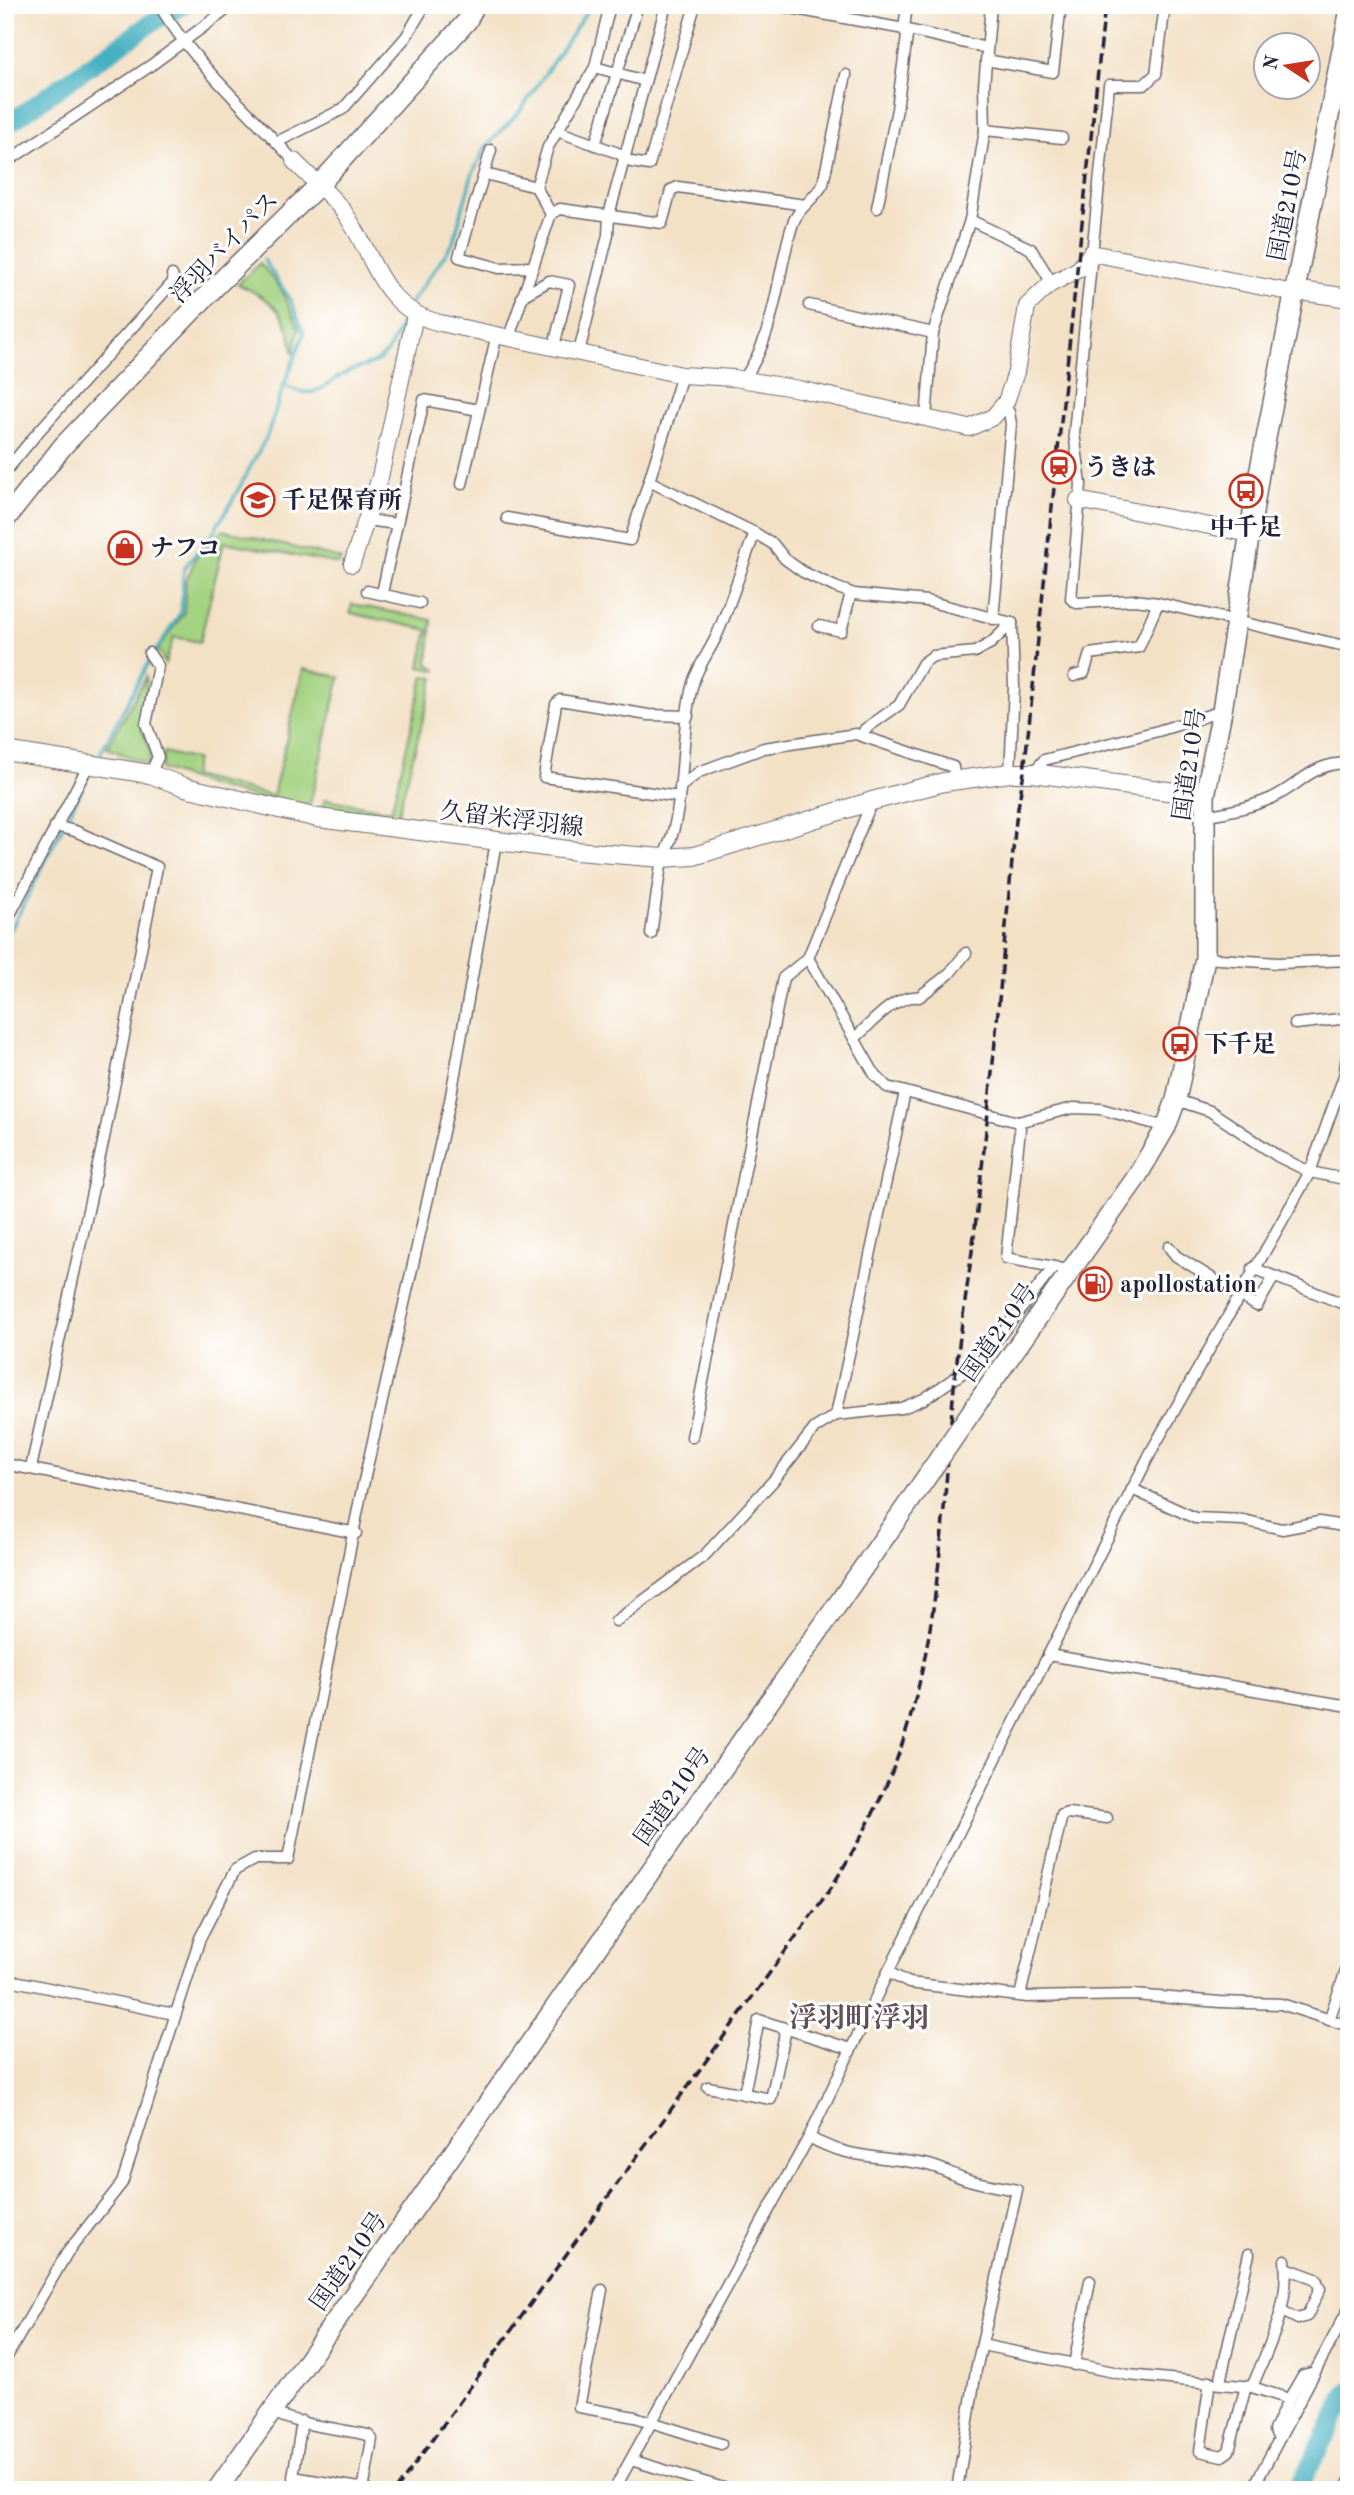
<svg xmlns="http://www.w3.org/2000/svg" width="1354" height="2495" font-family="'Old Standard TT','Noto Serif JP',serif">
<rect width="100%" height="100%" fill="#fff"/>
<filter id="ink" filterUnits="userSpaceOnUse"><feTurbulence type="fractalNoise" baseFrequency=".0143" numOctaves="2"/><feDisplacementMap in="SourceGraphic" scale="14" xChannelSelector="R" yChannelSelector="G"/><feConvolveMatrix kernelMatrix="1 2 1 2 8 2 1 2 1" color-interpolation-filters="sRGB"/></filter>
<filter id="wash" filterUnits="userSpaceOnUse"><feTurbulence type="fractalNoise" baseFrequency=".00686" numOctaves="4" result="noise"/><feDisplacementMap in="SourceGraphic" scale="28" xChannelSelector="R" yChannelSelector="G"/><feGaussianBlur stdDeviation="1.57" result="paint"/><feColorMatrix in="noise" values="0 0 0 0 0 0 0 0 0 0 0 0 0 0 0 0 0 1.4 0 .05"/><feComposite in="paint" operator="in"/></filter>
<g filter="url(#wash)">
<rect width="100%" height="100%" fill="#f3e1c6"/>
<g fill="#a3d280" stroke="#627a5e" stroke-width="2">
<path d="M260,263l21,26 18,40 -6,25c-3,-39 -20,-54 -55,-70z"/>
<polygon points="223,530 341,559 339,564 224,542 200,642 174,637 165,664 158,649 184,613 186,581 196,557"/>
<polygon points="352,604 432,620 428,663 438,671 420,667 428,630 350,613"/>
<path d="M303,669l37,8 -30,127c-38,3 -113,-22 -149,-35l3,-17 32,8 -4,16 81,20z"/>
<polygon points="424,676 434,678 398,813 395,816 322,807 325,799 391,811"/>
<path d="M146,677c3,16 -5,29 -5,45 0,18 14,21 8,43l-42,-17z"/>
</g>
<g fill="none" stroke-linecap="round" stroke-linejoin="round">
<g stroke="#40aebe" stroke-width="3.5">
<polyline points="264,260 291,301 304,334 284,385"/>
<polyline points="410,304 453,243 472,175 485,148 521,110 591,5"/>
<path d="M100,754l46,-87 35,-55 3,-44 27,-32 20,-33 36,-67 17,-51c34,19 40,-3 68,-15 12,-4 26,-6 34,-17 9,-10 13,-27 19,-39"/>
<polyline points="5,941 91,771"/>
</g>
<g stroke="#40aebe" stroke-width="19">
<polyline points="5,126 151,23 183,5"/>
<polyline points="1297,2490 1349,2391"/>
</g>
</g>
</g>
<g filter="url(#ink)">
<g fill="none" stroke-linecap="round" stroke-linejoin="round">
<defs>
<g id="street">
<path d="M159,5c36,60 89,105 135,156"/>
<polyline points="774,5 904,29 987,48"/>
<polyline points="991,5 984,86 985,130 970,220 1031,249 1052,283"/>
<polyline points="1165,5 1156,74 1144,85 1109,85 1074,433 1081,484 1071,599 1077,603 1135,600 1158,603 1349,647"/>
<polyline points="986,60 1053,72 1061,5"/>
<polyline points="595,67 645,81"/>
<polyline points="985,130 1062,138"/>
<polyline points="557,131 618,153 631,162 649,165 695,5"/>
<polyline points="277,142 343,109 406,37 425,5"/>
<polyline points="595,145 638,5"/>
<polyline points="491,150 459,257 499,268 532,267"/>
<polyline points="5,163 150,66 233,5"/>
<polyline points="485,174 536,187 551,214"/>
<polyline points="536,187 548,147 595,67 610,5"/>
<polyline points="877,208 897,109 907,36 904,29 907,5"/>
<polyline points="522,296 549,281 569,285 554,346"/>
<polyline points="809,305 933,333"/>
<polyline points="509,337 551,214 560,209 662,223 671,190 678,187 805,205"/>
<polyline points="579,352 608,235 609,215 666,5"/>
<polyline points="682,375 649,481 755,533 773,544 785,559 803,572 835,587 854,594 927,601 1012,623"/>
<path d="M743,380c33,-45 33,-102 49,-154 5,-18 22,-26 31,-42l23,-109"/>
<polyline points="926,418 933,333 970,220"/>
<polyline points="5,472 39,431 174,281 172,275"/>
<polyline points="462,484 497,334"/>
<polyline points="507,518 630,540 649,481"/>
<polyline points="366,520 397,524"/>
<polyline points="367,591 420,603"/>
<polyline points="382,593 424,400 479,410"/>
<polyline points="993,619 1011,424 1009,412 1001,407"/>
<polyline points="819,626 841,631 851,593"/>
<polyline points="149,653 158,666 146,724 158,757 150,774"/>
<polyline points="1074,676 1084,673 1090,654 1139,647 1158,603"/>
<polyline points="862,736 865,729 899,705 923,663 933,656 975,652 991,643 1012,623"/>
<polyline points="1010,773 1014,687 1012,623"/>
<polyline points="1033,773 1044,760 1158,731 1222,711"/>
<polyline points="680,787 699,772 764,748 856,734 953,767 955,781"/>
<polyline points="679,797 544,777 556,704 560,700 648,715 688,716"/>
<polyline points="872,801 808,958 875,1075 887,1087 1018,1122 1073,1108 1101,1109 1166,1127"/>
<path d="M1203,816c24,-4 46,-8 69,-18 30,-14 39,-35 77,-35"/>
<polyline points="5,924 90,762"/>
<path d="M651,934l11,-76c26,-40 16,-129 32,-178 5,-15 15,-28 22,-43 15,-33 25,-70 39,-104"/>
<polyline points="1205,958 1278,963 1349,960"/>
<polyline points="1295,1024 1349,1018"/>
<path d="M854,1039c17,-15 41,-45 65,-42l30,-23 17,-21"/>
<polyline points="1176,1100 1210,1111 1279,1157 1310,1172 1349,1180"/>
<polyline points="1018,1122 1020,1129 1006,1258 1054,1267"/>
<polyline points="1169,1247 1176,1256 1257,1306 1274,1277"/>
<polyline points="1253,1268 1349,1306"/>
<polyline points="836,1415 905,1092"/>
<polyline points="692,1437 783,978 808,958"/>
<polyline points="5,1464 356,1533"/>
<polyline points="31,1468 104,1138 157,867 75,831 55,826"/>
<polyline points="1132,1489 1195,1518 1243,1520 1282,1529 1319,1522 1349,1527"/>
<polyline points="616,1621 705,1555 773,1481 815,1428 836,1415 902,1408 924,1399 980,1361 1054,1267 1071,1271"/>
<polyline points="1048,1655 1349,1706"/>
<polyline points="888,1972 909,1983 1027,1997 1134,1995 1220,2002 1281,2004 1349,2026"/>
<polyline points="5,1979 174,2014"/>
<polyline points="1020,1996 1062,1815 1068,1813 1107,1818"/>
<polyline points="1329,2020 1349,1962"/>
<polyline points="708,2087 771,2099 786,2029"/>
<polyline points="744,2094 759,2020 851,2049"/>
<path d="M809,2137c37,22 74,19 115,27 17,3 30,12 45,16 16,5 33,7 48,10l-41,180 -19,120"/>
<polyline points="602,2290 579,2407 635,2417 721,2444"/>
<polyline points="1282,2311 1298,2319 1307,2316 1320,2289 1316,2279 1286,2268"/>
<polyline points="982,2345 1128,2375 1252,2387 1289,2399 1303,2375 1315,2372"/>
<polyline points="5,2360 67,2253 122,2183 200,1938 235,1870 255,1859 288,1859 361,1494 450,1101 496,842"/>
<polyline points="1074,2365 1090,2281"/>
<polyline points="1210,2381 1200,2451 1222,2456 1229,2451 1246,2386"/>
<polyline points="1220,2382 1249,2254"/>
<path d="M1252,2387c17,-41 38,-81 33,-127"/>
<path d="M273,2412c27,14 65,16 95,23l4,4 -8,46 -5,3 -66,-11 9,-56"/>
<polyline points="1279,2438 1274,2430 1289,2399"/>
<polyline points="631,2460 730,2490"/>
<polyline points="614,2490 809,2137 888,1972 1152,1450 1310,1172 1344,1076 1349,1043"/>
<polyline points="1252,2490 1349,2308"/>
<polyline points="1345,2490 1349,2482"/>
</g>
<g id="secondary">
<path d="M294,161c16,17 36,32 50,51 32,44 35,96 96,111l242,52 52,3 65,11 170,39 24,-11 13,-15 10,-30 11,-66 22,-21 30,-16 12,-16 203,40"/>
<polyline points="1078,500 1250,534"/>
<polyline points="352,564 380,477 415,315"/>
</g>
<g id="primary">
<polyline points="1294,293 1308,292 1349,298"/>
<polyline points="5,751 150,774 185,787 318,818 576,851 662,858 694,856 872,801 944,782 1010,773 1033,773 1205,796"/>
</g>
<g id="highway">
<polyline points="5,520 63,446 215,287 318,186 467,21 475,5"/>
<polyline points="985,1392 1136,1178 1166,1127 1176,1100 1205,958 1205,796 1222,711 1259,474 1349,14"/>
<polyline points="217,2490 910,1501"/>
</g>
</defs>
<use href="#street" stroke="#6b656c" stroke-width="13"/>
<use href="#secondary" stroke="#6b656c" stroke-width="18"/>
<use href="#primary" stroke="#6b656c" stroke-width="20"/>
<use href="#highway" stroke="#6b656c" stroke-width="22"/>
<use href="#street" stroke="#fff" stroke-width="10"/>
<use href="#secondary" stroke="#fff" stroke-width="16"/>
<use href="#primary" stroke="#fff" stroke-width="18"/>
<use href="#highway" stroke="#fff" stroke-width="19"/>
<path stroke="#22223b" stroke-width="3.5" stroke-dasharray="10 5" stroke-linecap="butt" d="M396,2490l435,-602c30,-49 57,-98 74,-153 37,-116 38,-238 50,-358 6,-53 15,-105 21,-158 16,-132 27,-266 40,-399l8,-48 81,-767"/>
<defs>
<polyline id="highway-bridge" points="910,1501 985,1392"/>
</defs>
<use href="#highway-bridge" stroke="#6b656c" stroke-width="22" stroke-linecap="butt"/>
<use href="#highway-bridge" stroke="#fff" stroke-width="19"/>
</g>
</g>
<defs>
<symbol id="station-ring" viewBox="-11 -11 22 22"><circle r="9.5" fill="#fff" stroke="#c8321e" stroke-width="1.5"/><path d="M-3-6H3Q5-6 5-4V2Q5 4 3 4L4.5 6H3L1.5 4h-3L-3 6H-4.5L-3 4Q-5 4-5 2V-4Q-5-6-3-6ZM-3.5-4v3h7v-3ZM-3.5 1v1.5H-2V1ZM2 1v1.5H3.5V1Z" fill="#c8321e"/></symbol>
<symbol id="bus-ring" viewBox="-11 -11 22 22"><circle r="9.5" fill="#fff" stroke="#c8321e" stroke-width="1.5"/><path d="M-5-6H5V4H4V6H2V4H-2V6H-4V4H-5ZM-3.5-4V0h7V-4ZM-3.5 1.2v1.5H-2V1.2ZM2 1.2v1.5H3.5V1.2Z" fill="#c8321e"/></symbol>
<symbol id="school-ring" viewBox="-11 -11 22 22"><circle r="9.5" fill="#fff" stroke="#c8321e" stroke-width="1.5"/><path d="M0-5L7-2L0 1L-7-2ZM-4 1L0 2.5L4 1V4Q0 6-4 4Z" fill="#c8321e"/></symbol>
<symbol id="shop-ring" viewBox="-11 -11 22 22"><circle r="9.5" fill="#fff" stroke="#c8321e" stroke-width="1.5"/><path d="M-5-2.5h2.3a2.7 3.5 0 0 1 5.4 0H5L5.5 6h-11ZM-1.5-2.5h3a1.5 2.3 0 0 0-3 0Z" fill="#c8321e"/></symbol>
<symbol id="fuel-ring" viewBox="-11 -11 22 22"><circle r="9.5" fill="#fff" stroke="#c8321e" stroke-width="1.5"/><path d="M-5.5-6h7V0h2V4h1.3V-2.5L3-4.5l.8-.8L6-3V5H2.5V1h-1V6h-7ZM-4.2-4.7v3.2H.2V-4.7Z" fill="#c8321e"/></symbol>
</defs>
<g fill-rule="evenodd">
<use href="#station-ring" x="1040" y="448" width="38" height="38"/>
<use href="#bus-ring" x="1227" y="472" width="38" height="38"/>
<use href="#school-ring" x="239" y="481" width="38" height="38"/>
<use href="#shop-ring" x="106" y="529" width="38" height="38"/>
<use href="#bus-ring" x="1161" y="1025" width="38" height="38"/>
<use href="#fuel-ring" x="1076" y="1265" width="38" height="38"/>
</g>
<g text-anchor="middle" stroke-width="6" stroke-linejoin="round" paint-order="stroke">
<g font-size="24" fill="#22223b" stroke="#fff">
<text transform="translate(1287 205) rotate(-79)" y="8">国道210号</text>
<text transform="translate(224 247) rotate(-46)" y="8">浮羽バイパス</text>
<text transform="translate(1189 764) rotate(-82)" y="8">国道210号</text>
<text transform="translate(512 819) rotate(7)" y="8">久留米浮羽線</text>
<text transform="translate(998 1332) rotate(-55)" y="8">国道210号</text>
<text transform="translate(672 1796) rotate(-55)" y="8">国道210号</text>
<text transform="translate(348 2261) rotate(-55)" y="8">国道210号</text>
</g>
<g font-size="24" font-weight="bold" fill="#22223b" stroke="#fff" text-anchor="start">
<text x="1084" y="475">うきは</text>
<text x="282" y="508">千足保育所</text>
<text x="1246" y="535" text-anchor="middle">中千足</text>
<text x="150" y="556">ナフコ</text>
<text x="1204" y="1052">下千足</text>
<text x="1120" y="1292">apollostation</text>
</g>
<g font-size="28" font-weight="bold" fill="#615157" stroke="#fff">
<text x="859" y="2027">浮羽町浮羽</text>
</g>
</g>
<rect width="1354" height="2495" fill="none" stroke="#fff" stroke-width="28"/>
<g transform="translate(1287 66) rotate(282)"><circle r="33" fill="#ffffff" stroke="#a7a7b1" stroke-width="2"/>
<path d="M0-5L12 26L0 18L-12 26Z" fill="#c8321e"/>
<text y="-10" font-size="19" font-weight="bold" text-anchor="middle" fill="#22223b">N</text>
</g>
</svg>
